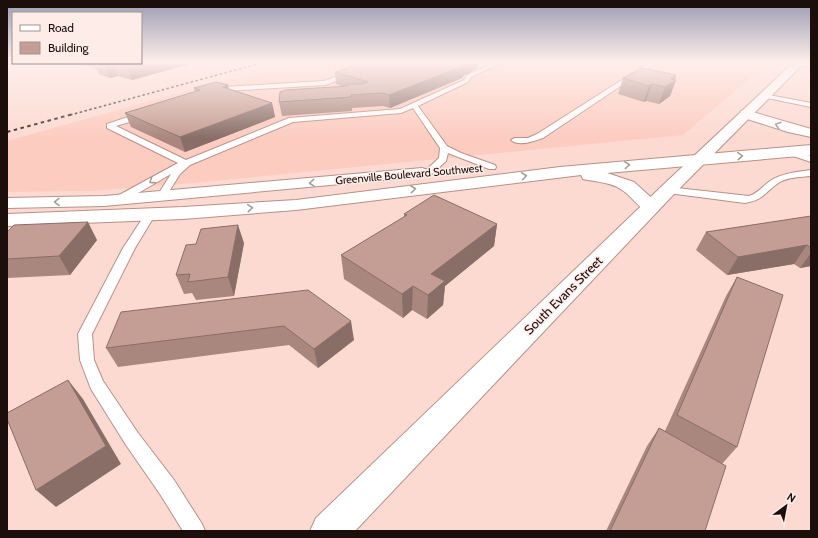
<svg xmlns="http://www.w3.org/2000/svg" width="818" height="538" font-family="Cabin,sans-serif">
<rect width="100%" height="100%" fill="#fcdad2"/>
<polygon fill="#fdccc0" points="297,62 769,62 683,135 194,183 91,191 7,192 7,141 210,84 259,74"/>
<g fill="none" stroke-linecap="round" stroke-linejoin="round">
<defs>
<g id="lane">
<polygon points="495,62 503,62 471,77 468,82 418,106 447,146 461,153 495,165 496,167 495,169 489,169 448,153 446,161 431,175 425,175 424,173 425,171 439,158 440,148 413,108 401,113 293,122 190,165 180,174 165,198 162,199 157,196 171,174 140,192 118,202 115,203 110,200 178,163 107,128 107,124 140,113 146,113 146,117 116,126 186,160 289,118 400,109 464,80 467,75"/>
<path d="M652,62h7l-16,9 -100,67c-9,3 -24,9 -32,2l4,-2h13l9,-4 102,-65z"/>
<polygon points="790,62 811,64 811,68 792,64"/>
<polygon points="351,72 353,73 353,75 325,85 225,91 214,94 211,92 225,87 324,81"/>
<polygon points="764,94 811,103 811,107 762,97 761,96"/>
<polygon points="787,150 793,150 811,156 811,162 787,154 786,152"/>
<path d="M811,170v6c-10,1 -22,1 -31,6 -15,9 -15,18 -35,21l-77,-10 -5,-3 5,-3 81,9c9,-3 14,-10 21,-15 12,-8 27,-9 41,-11z"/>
<polygon points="150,212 155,215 135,248 92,334 94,360 103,381 138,433 174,480 202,524 205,531 183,531 160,494 126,445 91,389 80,360 78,334 123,248 146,213"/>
</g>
<polygon id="secondary" points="794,62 805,62 674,194 355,531 310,531 316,518 662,186"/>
<g id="highway">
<polygon points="746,110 811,129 811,137 788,132 741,117 740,114 741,111"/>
<path d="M811,145v10l-204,18 27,9 23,21 3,4 -3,4c-16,4 -22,-13 -35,-21 -11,-8 -26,-8 -39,-11l-2,-4 -285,35 -113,9 -176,7v-12l176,-7 113,-7 264,-33z"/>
<polygon points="422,168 428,170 430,173 428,176 104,206 7,208 7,198 104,196"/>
</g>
</defs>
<use href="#lane" stroke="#b79187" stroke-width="2"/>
<use href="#secondary" stroke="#b79187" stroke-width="2"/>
<use href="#highway" stroke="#b79187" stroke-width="2"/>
<use href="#lane" fill="#fff" fill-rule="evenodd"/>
<use href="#secondary" fill="#fff" fill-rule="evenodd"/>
<use href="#highway" fill="#fff" fill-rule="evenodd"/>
<polyline stroke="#392925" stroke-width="1.5" stroke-dasharray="2.5 2.5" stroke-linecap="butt" points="70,115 265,62"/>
<polyline stroke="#392925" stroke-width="2" stroke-dasharray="3.5 3.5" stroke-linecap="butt" points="7,132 73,114"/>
</g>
<g fill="#a9877f">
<polygon points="197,62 132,80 118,76 110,78 99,74 97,70 78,63"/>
<polygon points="365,62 486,62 482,64 480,63 478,64 477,68 471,71 471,72 464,75 462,78 390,108 383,106 352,108 352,111 282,116 279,102 341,86 336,84 335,72"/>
<polygon points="676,75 675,80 676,80 670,96 659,104 646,101 644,102 618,94 623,78"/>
<polygon points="194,88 229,89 272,103 275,117 185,152 131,127 125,113 195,92"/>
<polygon points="404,214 497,224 494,246 445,286 443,305 427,319 412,310 403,318 344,279 341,255 404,217"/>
<polygon points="811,216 811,266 800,268 794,264 727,275 696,250 706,232"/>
<polygon points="7,232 97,240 70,275 7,278"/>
<polygon points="244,243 234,296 196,300 192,293 184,294 176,275"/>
<polygon points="737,277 737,447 722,464 705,531 606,531 647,446 659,428 665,431 726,296"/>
<polygon points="308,290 354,340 318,368 289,345 118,367 106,348"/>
</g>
<g fill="#896e68">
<polygon points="141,62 197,62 132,80 126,65 135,63 141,63"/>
<polygon points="466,62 480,62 480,63 478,64 477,68 471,71 471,72 464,75 462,78 390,108 389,95"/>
<polygon points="104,63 113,63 118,76 110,78"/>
<polygon points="676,75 674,81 676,80 670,96 659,104 665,87 671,79"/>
<polygon points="652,84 646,101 644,102 649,86"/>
<polygon points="228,85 231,98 223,87"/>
<polygon points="272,103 275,117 185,152 180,137"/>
<polygon points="88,222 97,240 70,275 59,256"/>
<polygon points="497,224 494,246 445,286 443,305 427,319 428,295 431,274"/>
<polygon points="238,225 244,243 234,296 228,277"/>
<polygon points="807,245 794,264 727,275 738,257"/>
<polygon points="811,253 811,266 800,268"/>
<polygon points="413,286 412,310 403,318 402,294"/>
<polygon points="351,321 354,340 318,368 314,349"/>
<polygon points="68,380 83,399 121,464 56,507 36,490"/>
</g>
<g fill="#c49d94" stroke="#896e68">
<polygon points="365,62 466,62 464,63 463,66 389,95 383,93 351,95 351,97 279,102 280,92 286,90 348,86 348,84 363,84 368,82 335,72"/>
<polygon points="119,63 135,63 126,65"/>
<polygon points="643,68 676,75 671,79 676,80 665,87 652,84 649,86 623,78"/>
<polygon points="216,82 228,85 223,87 272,103 180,137 125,113 200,90 194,88"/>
<polygon points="434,195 497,224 431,274 445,281 428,295 413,286 402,294 341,255 407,215 404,214"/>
<polygon points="811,216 811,248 807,245 738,257 706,232"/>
<polygon points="88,222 59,256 7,259 7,232 14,225"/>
<polygon points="238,225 228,277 188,282 190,274 176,275 186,245 196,244 201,229"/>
<polygon points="737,277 783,295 737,447 677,415"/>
<polygon points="308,290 351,321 314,349 284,326 106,348 121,312"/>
<polygon points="68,380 106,446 36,490 7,419 7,413"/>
<polygon points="659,428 726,466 705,531 610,531"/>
</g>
<defs><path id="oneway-chevron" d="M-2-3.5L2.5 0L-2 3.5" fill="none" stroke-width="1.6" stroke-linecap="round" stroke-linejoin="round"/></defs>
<g stroke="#a49f9d">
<use href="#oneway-chevron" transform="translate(778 125) rotate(-163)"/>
<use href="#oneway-chevron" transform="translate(740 156) rotate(-4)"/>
<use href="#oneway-chevron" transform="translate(627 165) rotate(-5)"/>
<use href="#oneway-chevron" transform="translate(524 176) rotate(-7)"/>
<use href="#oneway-chevron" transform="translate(152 181) rotate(147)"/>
<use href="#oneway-chevron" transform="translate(312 183) rotate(175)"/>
<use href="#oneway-chevron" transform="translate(413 189) rotate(-6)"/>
<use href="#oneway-chevron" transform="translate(57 202) rotate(179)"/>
<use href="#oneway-chevron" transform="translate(250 208) rotate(-5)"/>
</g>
<linearGradient id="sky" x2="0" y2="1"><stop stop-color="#9a9bb2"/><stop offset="0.45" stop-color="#feeeeb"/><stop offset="1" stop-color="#feeeeb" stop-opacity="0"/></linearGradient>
<rect width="818" height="138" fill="url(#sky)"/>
<g text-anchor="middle" stroke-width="3" stroke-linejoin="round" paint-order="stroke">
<g font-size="11" fill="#1c0f0b" stroke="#fdece8">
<text transform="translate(409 174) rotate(-5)" y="4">Greenville Boulevard Southwest</text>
</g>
<g font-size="13" fill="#1c0f0b" stroke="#fdece8">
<text transform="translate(563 295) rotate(-45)" y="5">South Evans Street</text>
</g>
</g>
<rect width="818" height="538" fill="none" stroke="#1c0f0b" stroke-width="16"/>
<rect x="12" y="12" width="130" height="52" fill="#fdece8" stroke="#a39490"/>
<rect x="20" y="25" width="20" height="6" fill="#ffffff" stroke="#a39490"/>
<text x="48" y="32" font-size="12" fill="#1c0f0b">Road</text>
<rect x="20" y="42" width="20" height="12" fill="#c49d94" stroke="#a39490"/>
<text x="48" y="52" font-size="12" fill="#1c0f0b">Building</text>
<g transform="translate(786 506) rotate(32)" stroke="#fdece8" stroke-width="3" paint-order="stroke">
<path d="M0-3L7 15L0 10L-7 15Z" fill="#1c0f0b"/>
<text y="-6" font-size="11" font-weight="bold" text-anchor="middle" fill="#1c0f0b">N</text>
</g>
</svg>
